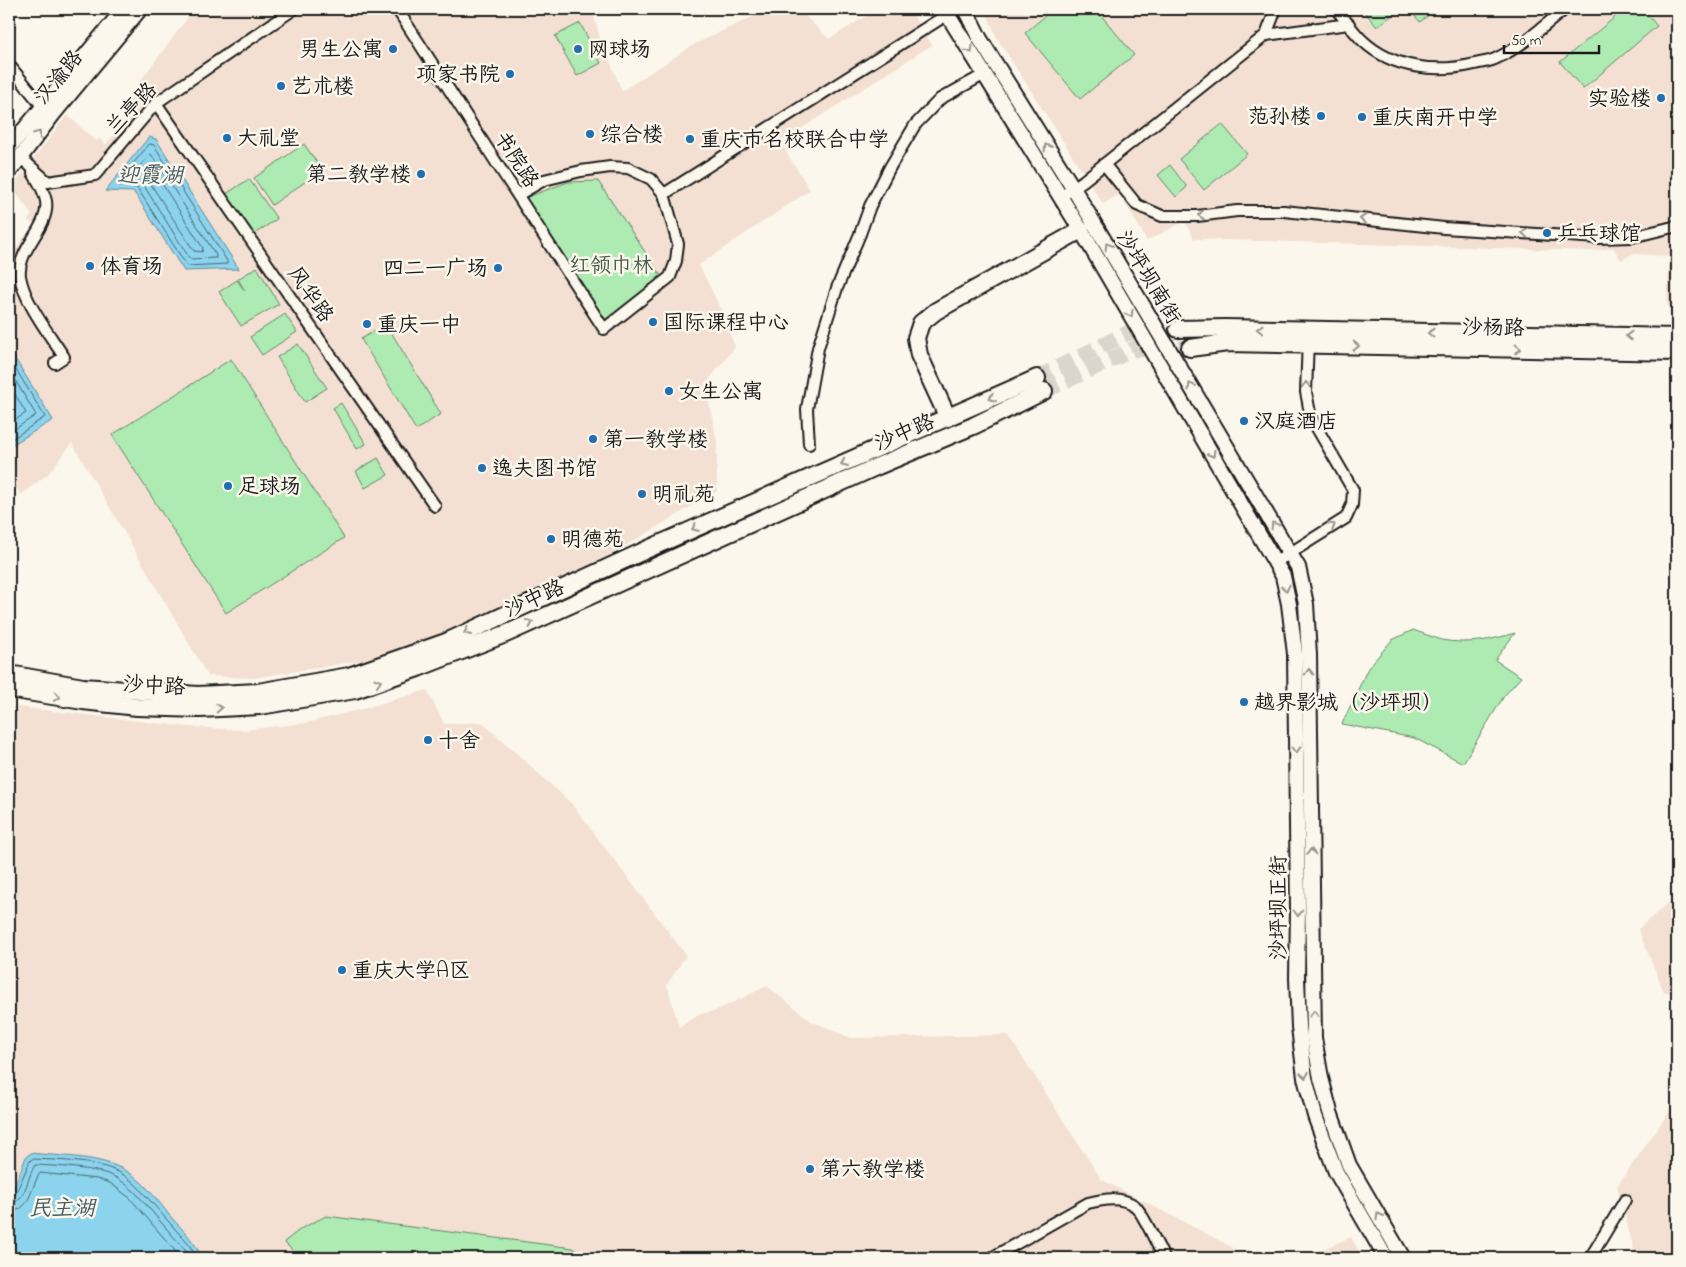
<svg xmlns="http://www.w3.org/2000/svg" width="1686" height="1267" font-family="'Indie Flower','LXGW WenKai TC',sans-serif">
<rect width="100%" height="100%" fill="#fbf7ec"/>
<filter id="ink" filterUnits="userSpaceOnUse"><feTurbulence type="fractalNoise" baseFrequency=".02" numOctaves="2"/><feDisplacementMap in="SourceGraphic" scale="10" xChannelSelector="R" yChannelSelector="G"/><feConvolveMatrix kernelMatrix="1 2 1 2 8 2 1 2 1" color-interpolation-filters="sRGB"/></filter>
<g filter="url(#ink)">
<g fill="#f3e0d2">
<polygon points="194,9 592,9 599,35 622,91 695,44 769,9 798,9 829,39 878,9 909,9 932,45 780,142 810,190 699,265 717,301 735,347 705,385 717,441 717,491 577,575 444,638 395,655 254,678 208,676 72,443 48,474 21,495 9,477 9,259 33,225 28,220 32,215 12,187 67,115 96,141 99,138 106,144 131,113 125,107 130,95"/>
<polygon points="983,9 1677,9 1677,306 1667,306 1669,256 1632,254 1621,260 1613,248 1591,251 1194,239 1185,221 1147,241 1120,194 1103,204 997,38 987,14"/>
<polygon points="427,690 444,724 482,722 572,804 686,955 667,985 679,1027 700,1014 715,1011 767,986 811,1021 851,1038 1008,1035 1101,1179 1232,1247 1241,1258 9,1258 9,706 190,727 244,730 306,723 366,708"/>
<polygon points="1677,895 1677,993 1664,992 1638,929"/>
<polygon points="1677,1101 1677,1258 1636,1258 1617,1186"/>
<polygon points="1351,1237 1363,1258 1303,1258"/>
</g>
<g fill="#adebb2" stroke="#648467">
<polygon points="1053,9 1096,9 1134,55 1080,99 1025,33"/>
<polygon points="1362,9 1400,9 1377,27"/>
<polygon points="1409,9 1436,9 1420,22"/>
<polygon points="1625,9 1643,9 1657,26 1583,89 1560,62"/>
<polygon points="580,23 601,63 577,76 555,36"/>
<polygon points="1222,124 1247,154 1204,190 1179,159"/>
<polygon points="304,144 322,170 272,205 254,178"/>
<polygon points="1170,165 1187,187 1176,197 1158,175"/>
<polygon points="249,179 277,219 247,239 220,198"/>
<polygon points="598,181 661,276 606,323 525,198 568,182"/>
<polygon points="257,267 279,304 241,326 219,292 237,280 245,291 238,279"/>
<polygon points="285,314 297,332 262,355 250,337"/>
<polygon points="386,324 441,414 416,430 361,339"/>
<polygon points="298,344 327,388 305,402 277,357"/>
<polygon points="231,359 344,538 226,613 112,435"/>
<polygon points="341,403 366,444 357,449 333,408"/>
<polygon points="378,458 388,475 365,488 356,471"/>
<path d="M1413,630c9,3 19,7 29,10 25,5 50,0 73,-7l-20,27 26,17 -17,19 -41,67 -49,-25 -72,-14 26,-56 24,-28z"/>
<polygon points="326,1216 573,1248 585,1258 292,1258 295,1253 284,1242 302,1228"/>
</g>
<g fill="#8cd3ed" stroke="#5f8a99">
<polygon points="149,137 156,139 239,269 184,271 134,192 105,191"/>
<polygon points="9,349 53,420 10,446 9,444"/>
<path d="M31,1153c33,4 76,2 103,23 14,11 25,26 36,40 12,13 25,25 32,42h-193v-58l17,-43z"/>
</g>
<g fill="none" stroke-linecap="round" stroke-linejoin="round">
<g stroke="#496570" stroke-width="1">
<polygon points="150,144 154,145 227,261 227,264 187,266 138,189 135,187 118,185 118,182"/>
<polygon points="151,154 216,255 216,258 190,259 144,186 139,182 131,180 131,177"/>
<polygon points="149,167 152,168 203,248 202,252 194,251 150,183 144,176 144,173"/>
<polyline points="9,358 45,417 9,441"/>
<polyline points="9,370 36,415 9,433"/>
<polyline points="9,384 26,413 9,424"/>
<path d="M9,1198l6,-3 15,-34 2,-2c24,1 61,2 82,11 10,4 18,11 25,18l51,58 6,12"/>
<path d="M9,1204c17,-1 18,-27 26,-39 20,1 60,3 78,11 8,4 15,10 22,16l50,58 5,8"/>
<path d="M9,1212c22,-1 21,-24 31,-39l57,6 13,4 20,15 51,60"/>
</g>
<g stroke="#dad6cd" stroke-width="16" stroke-dasharray="16 8" stroke-linecap="butt">
<polyline points="1037,378 1128,333 1178,329"/>
<polyline points="1044,391 1134,349 1190,348"/>
</g>
<defs>
<g id="street">
<polyline points="397,9 604,329 670,277 676,261 678,244 664,194 651,179 628,168 610,167 581,171 544,180 518,195"/>
<path d="M1336,9c9,10 17,23 27,32 30,28 74,32 112,23 7,-2 15,-2 22,-6 25,-12 46,-31 68,-49"/>
<polyline points="1266,35 1349,24"/>
<polyline points="9,65 43,107"/>
<polyline points="156,103 435,506"/>
<polyline points="20,157 48,182 95,175 156,103 294,9"/>
<polyline points="1104,164 1137,205 1162,216 1197,216 1237,211 1284,211 1444,228 1599,238 1632,237 1677,226"/>
<path d="M33,173c5,8 11,17 13,28 4,27 -29,47 -26,75 4,26 30,59 44,81l-9,6"/>
<polyline points="664,194 948,14"/>
<polyline points="1061,197 1083,181 1266,35 1276,9"/>
<polyline points="809,444 807,409 818,348 837,288 860,234 870,206 890,167 915,125 940,99 985,74"/>
<polyline points="1276,562 1346,518 1352,505 1353,490 1311,418 1306,392 1308,340"/>
<path d="M991,1258l97,-55c16,-4 33,-7 47,3 7,5 24,43 29,52"/>
<polyline points="1590,1258 1625,1200"/>
</g>
<g id="secondary">
<polyline points="944,9 1081,230 1283,576 1289,604 1295,654 1298,909 1297,978 1299,1027 1305,1078 1315,1116 1336,1172 1386,1258"/>
<polyline points="965,9 980,39 1073,188 1298,567 1306,604 1309,655 1314,1038 1321,1078 1330,1112 1349,1165 1403,1258"/>
<polyline points="9,148 124,9"/>
<polyline points="9,172 54,113 140,9"/>
</g>
<g id="primary">
<polyline points="1178,329 1225,328 1677,337"/>
<polyline points="1190,348 1228,343 1677,352"/>
<polyline points="948,418 919,355 916,338 921,323 936,311 1081,230"/>
<polyline points="9,674 83,687 198,695 258,692 349,676 446,642 648,549 1037,378"/>
<polyline points="9,689 83,701 137,707 200,709 260,706 355,690 418,668 508,633 878,466 973,426 1044,391"/>
</g>
</defs>
<use href="#street" stroke="#1c1c1c" stroke-width="14"/>
<use href="#secondary" stroke="#1c1c1c" stroke-width="18"/>
<use href="#primary" stroke="#1c1c1c" stroke-width="20"/>
<use href="#street" stroke="#fbf7ec" stroke-width="10"/>
<use href="#secondary" stroke="#fbf7ec" stroke-width="14"/>
<use href="#primary" stroke="#fbf7ec" stroke-width="16"/>
</g>
<defs><path id="oneway-chevron" d="M-2-3.5L2.5 0L-2 3.5" fill="none" stroke-width="1.6" stroke-linecap="round" stroke-linejoin="round" transform="scale(1.25)"/></defs>
<g stroke="#97948e">
<use href="#oneway-chevron" transform="translate(970 50) rotate(59)"/>
<use href="#oneway-chevron" transform="translate(38 134) rotate(-53)"/>
<use href="#oneway-chevron" transform="translate(1047 147) rotate(-122)"/>
<use href="#oneway-chevron" transform="translate(1201 215) rotate(175)"/>
<use href="#oneway-chevron" transform="translate(1363 219) rotate(-174)"/>
<use href="#oneway-chevron" transform="translate(1525 233) rotate(-176)"/>
<use href="#oneway-chevron" transform="translate(1108 246) rotate(-121)"/>
<use href="#oneway-chevron" transform="translate(1130 314) rotate(60)"/>
<use href="#oneway-chevron" transform="translate(1260 329) rotate(-179)"/>
<use href="#oneway-chevron" transform="translate(1431 333) rotate(-179)"/>
<use href="#oneway-chevron" transform="translate(1629 336) rotate(-179)"/>
<use href="#oneway-chevron" transform="translate(1356 346) rotate(1)"/>
<use href="#oneway-chevron" transform="translate(1518 349) rotate(1)"/>
<use href="#oneway-chevron" transform="translate(1306 385) rotate(-90)"/>
<use href="#oneway-chevron" transform="translate(1191 386) rotate(-121)"/>
<use href="#oneway-chevron" transform="translate(992 398) rotate(156)"/>
<use href="#oneway-chevron" transform="translate(1212 454) rotate(60)"/>
<use href="#oneway-chevron" transform="translate(844 463) rotate(156)"/>
<use href="#oneway-chevron" transform="translate(1274 525) rotate(-121)"/>
<use href="#oneway-chevron" transform="translate(1332 526) rotate(-32)"/>
<use href="#oneway-chevron" transform="translate(695 528) rotate(156)"/>
<use href="#oneway-chevron" transform="translate(1286 588) rotate(77)"/>
<use href="#oneway-chevron" transform="translate(530 623) rotate(-25)"/>
<use href="#oneway-chevron" transform="translate(467 632) rotate(155)"/>
<use href="#oneway-chevron" transform="translate(1309 672) rotate(-91)"/>
<use href="#oneway-chevron" transform="translate(378 682) rotate(-19)"/>
<use href="#oneway-chevron" transform="translate(57 697) rotate(9)"/>
<use href="#oneway-chevron" transform="translate(219 708) rotate(-3)"/>
<use href="#oneway-chevron" transform="translate(1296 750) rotate(89)"/>
<use href="#oneway-chevron" transform="translate(1311 852) rotate(-91)"/>
<use href="#oneway-chevron" transform="translate(1298 913) rotate(90)"/>
<use href="#oneway-chevron" transform="translate(1314 1014) rotate(-91)"/>
<use href="#oneway-chevron" transform="translate(1305 1075) rotate(81)"/>
<use href="#oneway-chevron" transform="translate(1379 1216) rotate(-120)"/>
</g>
</g>
<g fill="#1f6fb2" stroke="#fbf7ec" stroke-width="2">
<circle cx="393" cy="49" r="5"/>
<circle cx="578" cy="49" r="5"/>
<circle cx="510" cy="74" r="5"/>
<circle cx="281" cy="86" r="5"/>
<circle cx="1661" cy="98" r="5"/>
<circle cx="1321" cy="116" r="5"/>
<circle cx="1362" cy="117" r="5"/>
<circle cx="590" cy="134" r="5"/>
<circle cx="227" cy="138" r="5"/>
<circle cx="690" cy="139" r="5"/>
<circle cx="421" cy="174" r="5"/>
<circle cx="1547" cy="233" r="5"/>
<circle cx="90" cy="266" r="5"/>
<circle cx="498" cy="268" r="5"/>
<circle cx="653" cy="322" r="5"/>
<circle cx="367" cy="324" r="5"/>
<circle cx="669" cy="391" r="5"/>
<circle cx="1244" cy="421" r="5"/>
<circle cx="593" cy="439" r="5"/>
<circle cx="482" cy="468" r="5"/>
<circle cx="228" cy="486" r="5"/>
<circle cx="642" cy="494" r="5"/>
<circle cx="551" cy="539" r="5"/>
<circle cx="1244" cy="702" r="5"/>
<circle cx="428" cy="740" r="5"/>
<circle cx="342" cy="970" r="5"/>
<circle cx="810" cy="1169" r="5"/>
</g>
<g text-anchor="middle" stroke-width="5" stroke-linejoin="round" paint-order="stroke">
<g font-size="21" fill="#1c1c1c" stroke="#fbf7ec" text-anchor="start">
<text x="383" y="56" text-anchor="end">男生公寓</text>
<text x="588" y="56">网球场</text>
<text x="500" y="81" text-anchor="end">项家书院</text>
<text x="291" y="93">艺术楼</text>
<text x="1651" y="105" text-anchor="end">实验楼</text>
<text x="1311" y="123" text-anchor="end">范孙楼</text>
<text x="1372" y="124">重庆南开中学</text>
<text x="600" y="141">综合楼</text>
<text x="237" y="145">大礼堂</text>
<text x="700" y="146">重庆市名校联合中学</text>
<text x="411" y="181" text-anchor="end">第二教学楼</text>
<text x="1557" y="240">乒乓球馆</text>
<text x="100" y="273">体育场</text>
<text x="488" y="275" text-anchor="end">四二一广场</text>
<text x="663" y="329">国际课程中心</text>
<text x="377" y="331">重庆一中</text>
<text x="679" y="398">女生公寓</text>
<text x="1254" y="428">汉庭酒店</text>
<text x="603" y="446">第一教学楼</text>
<text x="492" y="475">逸夫图书馆</text>
<text x="238" y="493">足球场</text>
<text x="652" y="501">明礼苑</text>
<text x="561" y="546">明德苑</text>
<text x="1254" y="709">越界影城（沙坪坝）</text>
<text x="438" y="747">十舍</text>
<text x="352" y="977">重庆大学A区</text>
<text x="820" y="1176">第六教学楼</text>
</g>
<g font-size="21" fill="#1c1c1c" stroke="#fbf7ec">
<text transform="translate(58 77) rotate(-51)" y="7">汉渝路</text>
<text transform="translate(131 108) rotate(-46)" y="7">兰亭路</text>
<text transform="translate(517 159) rotate(57)" y="7">书院路</text>
<text transform="translate(1149 277) rotate(59)" y="7">沙坪坝南街</text>
<text transform="translate(311 294) rotate(55)" y="7">风华路</text>
<text transform="translate(1493 327) rotate(1)" y="7">沙杨路</text>
<text transform="translate(904 432) rotate(-23)" y="7">沙中路</text>
<text transform="translate(534 598) rotate(-24)" y="7">沙中路</text>
<text transform="translate(154 685) rotate(3)" y="7">沙中路</text>
<text transform="translate(1278 908) rotate(-90)" y="7">沙坪坝正街</text>
</g>
<g font-size="21" fill="#485a49" stroke="#fbf7ec">
<text x="611" y="272">红领巾林</text>
</g>
<g font-size="22" font-style="italic" fill="#435c65" stroke="#fbf7ec">
<text x="150" y="182">迎霞湖</text>
<text x="62" y="1215">民主湖</text>
</g>
</g>
<rect width="1686" height="1267" fill="none" stroke="#fbf7ec" stroke-width="30"/>
<rect x="15" y="15" width="1656" height="1237" fill="none" stroke="#1c1c1c" stroke-width="2" filter="url(#ink)"/>
<path d="M1504 45v8h95v-8" fill="none" stroke="#1c1c1c" stroke-width="2.5"/>
<text x="1511" y="45" font-size="15" fill="#1c1c1c" stroke="#fbf7ec" stroke-width="4" paint-order="stroke">50 m</text>
</svg>
